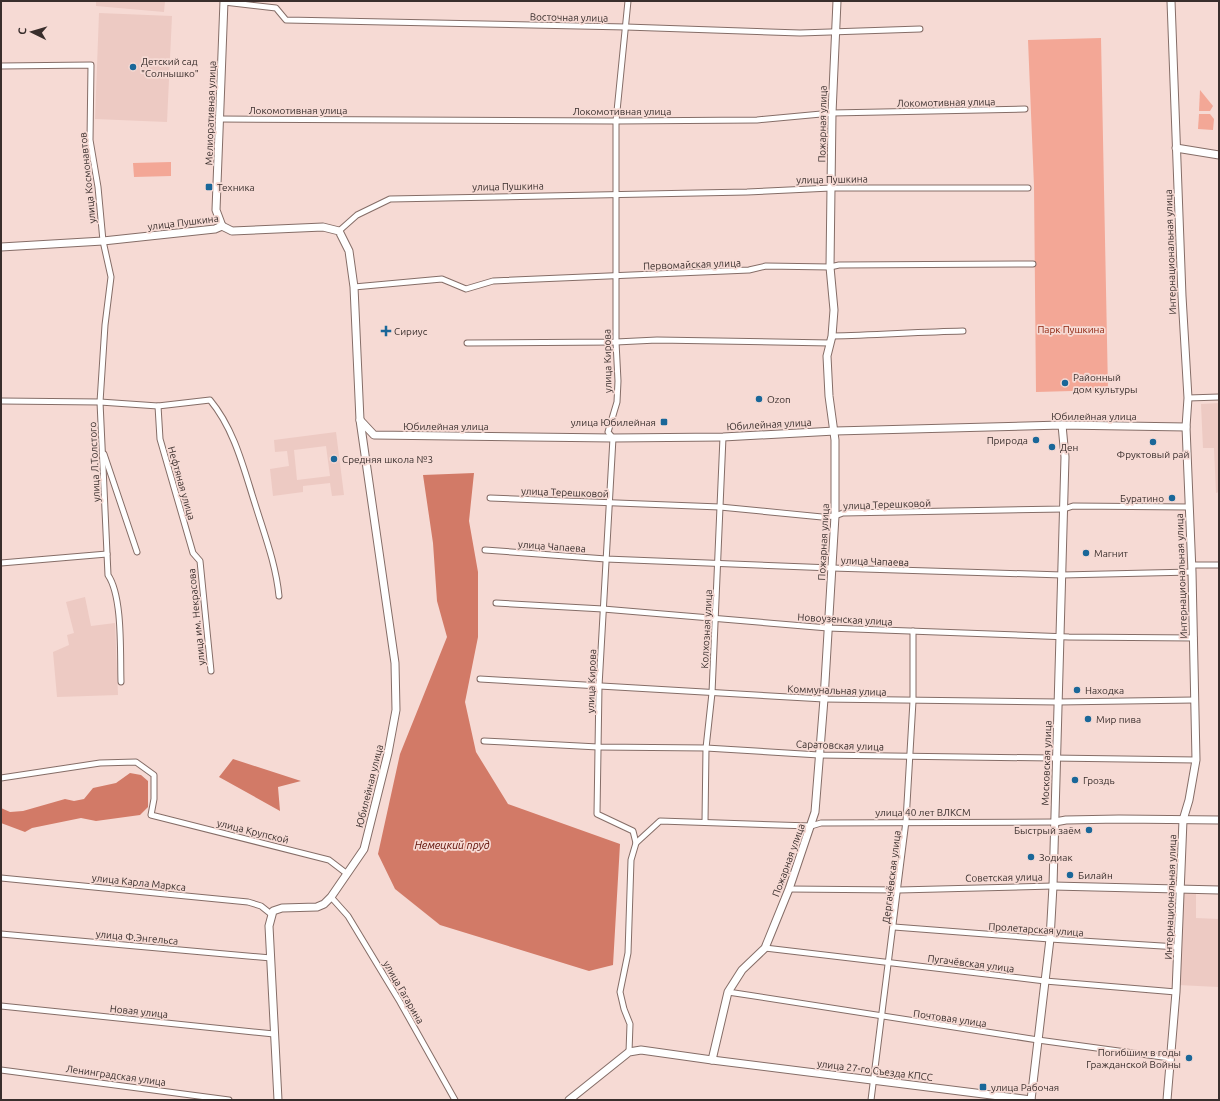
<svg xmlns="http://www.w3.org/2000/svg" width="1220" height="1101" font-family="Ubuntu,sans-serif">
<rect width="100%" height="100%" fill="#f6dad4"/>
<g fill="#edcac3" fill-rule="evenodd">
<polygon points="96,1 165,1 164,12 96,6"/>
<polygon points="99,13 172,16 167,122 95,119"/>
<polygon points="1219,403 1219,492 1216,493 1214,448 1203,448 1201,404"/>
<path d="M336,432l8,63 -12,1 -2,-13 -27,3v6l-30,4 -3,-27 19,-3 -2,-15 -12,1 -1,-12zM326,446l4,30 -33,4 -3,-30z"/>
<polygon points="85,597 91,626 115,623 118,695 57,697 53,652 69,645 67,635 74,633 66,602"/>
<polygon points="1181,893 1196,893 1196,918 1219,919 1219,1009 1218,987 1178,985"/>
</g>
<g fill="#f3a796">
<polygon points="1101,38 1108,390 1036,392 1034,186 1028,40"/>
<polygon points="1200,90 1213,106 1210,111 1199,111"/>
<polygon points="1199,114 1210,114 1214,119 1213,130 1198,129"/>
<polygon points="171,162 171,176 134,177 133,163"/>
</g>
<g fill="#d27a67">
<polygon points="474,473 469,521 478,572 478,637 465,702 476,752 508,804 620,844 613,965 589,971 440,925 395,889 378,854 400,754 447,637 437,601 433,543 423,475"/>
<polygon points="233,759 301,781 278,787 280,811 219,777"/>
<polygon points="130,773 141,775 148,781 148,807 140,815 96,821 81,818 32,828 25,832 1,823 1,808 10,812 23,811 65,799 74,801 84,799 93,788 116,783"/>
</g>
<g fill="none" stroke-linecap="round" stroke-linejoin="round">
<defs>
<g id="street">
<polyline points="628,1 616,121 616,342 618,381 617,402 608,432 613,438 599,686 597,814 633,831 636,843 631,860 628,953 620,992 624,1009 630,1024 629,1052"/>
<polyline points="224,2 276,8 286,20 626,27 800,33 920,29"/>
<path d="M1,66l90,-1 -1,75 8,47 5,54 8,36 -6,48 -5,77 8,173c15,22 12,79 13,107"/>
<polyline points="219,119 616,121 757,120 832,113 1025,109"/>
<polyline points="339,231 357,215 390,199 747,192 831,188 1028,188"/>
<polyline points="354,287 442,279 466,289 493,281 749,270 766,266 830,267 839,265 1033,264"/>
<path d="M832,336c44,-1 87,-4 131,-5"/>
<polyline points="467,343 616,342 657,340 830,343"/>
<polyline points="1188,398 1219,397"/>
<path d="M1,401l99,1 58,4 52,-6c25,30 34,70 46,107 9,29 20,58 23,89"/>
<polyline points="158,406 160,439 193,553 200,561 211,671"/>
<polyline points="104,454 137,552"/>
<polyline points="490,498 720,507 822,517 835,516 843,513 1064,509 1073,506 1189,507"/>
<polyline points="485,550 606,559 832,568 1062,575 1192,572"/>
<polyline points="1,563 107,554"/>
<polyline points="1192,565 1219,565"/>
<polyline points="496,603 603,609 828,628 1069,637 1194,638"/>
<polyline points="480,679 824,699 1058,702 1194,700"/>
<polyline points="484,741 598,747 706,748 819,755 1196,760"/>
<polyline points="1,778 100,763 136,762 154,775 154,799 151,815 329,860 346,873"/>
<polyline points="705,822 706,748 712,693 723,437"/>
<polyline points="636,843 660,821 811,826 821,823 1055,822"/>
<polyline points="1,878 248,902 261,906 271,914"/>
<polyline points="789,889 899,890 1053,886"/>
<polyline points="331,897 348,916 400,1002 455,1100"/>
<polyline points="894,927 1050,939 1178,947"/>
<polyline points="1,934 271,958"/>
<polyline points="765,948 1045,981 1176,992"/>
<polyline points="728,992 1038,1040 1170,1058"/>
<polyline points="1,1006 274,1034"/>
<polyline points="1,1070 229,1100"/>
<polyline points="871,1100 906,821 913,701 913,631"/>
</g>
<g id="secondary">
<polyline points="1176,148 1219,155"/>
<polyline points="222,226 232,231 323,227 339,231 349,251 354,287 360,420 395,663 396,710 388,753 364,849 331,897 324,904 317,907 282,908 273,911 269,926 278,1100"/>
<polyline points="222,226 216,210 224,1"/>
<polyline points="1,247 103,241 215,229 222,226"/>
<polyline points="360,420 374,435 613,438 723,437 835,431 1062,425 1186,427"/>
<polyline points="1055,822 1066,820 1119,819 1219,820"/>
<polyline points="1053,886 1219,890"/>
<polyline points="712,1060 728,992 742,970 765,948 789,889 815,812 824,699 835,516 835,440 829,396 827,356 832,336 834,310 830,267 831,188 832,113 837,1"/>
<polyline points="569,1100 629,1052 641,1050 712,1060 1031,1100"/>
<polyline points="1031,1100 1050,939 1053,886 1065,457 1062,425"/>
<polyline points="1167,1100 1176,992 1183,820 1189,800 1196,760 1192,572 1186,427 1188,398 1182,296 1171,1"/>
</g>
</defs>
<use href="#street" stroke="#856d67" stroke-width="7"/>
<use href="#secondary" stroke="#856d67" stroke-width="9"/>
<use href="#street" stroke="#fff" stroke-width="5"/>
<use href="#secondary" stroke="#fff" stroke-width="7"/>
</g>
<g fill="#1a6799" stroke="#f6dad4" stroke-width="1.5">
<circle cx="133" cy="67" r="4"/>
<rect x="205" y="183" width="8" height="8" rx="2"/>
<path d="M384 325h4v4h4v4h-4v4h-4v-4h-4v-4h4z"/>
<circle cx="1065" cy="383" r="4"/>
<circle cx="759" cy="399" r="4"/>
<rect x="660" y="418" width="8" height="8" rx="2"/>
<circle cx="1036" cy="440" r="4"/>
<circle cx="1153" cy="442" r="4"/>
<circle cx="1052" cy="447" r="4"/>
<circle cx="334" cy="459" r="4"/>
<circle cx="1172" cy="498" r="4"/>
<circle cx="1086" cy="553" r="4"/>
<circle cx="1077" cy="690" r="4"/>
<circle cx="1088" cy="719" r="4"/>
<circle cx="1075" cy="780" r="4"/>
<circle cx="1089" cy="830" r="4"/>
<circle cx="1031" cy="857" r="4"/>
<circle cx="1070" cy="875" r="4"/>
<circle cx="1189" cy="1058" r="4"/>
<rect x="979" y="1083" width="8" height="8" rx="2"/>
</g>
<g text-anchor="middle" stroke-width="3.5" stroke-linejoin="round" paint-order="stroke">
<g font-size="10" fill="#392e2c" stroke="#f6dad4">
<text transform="translate(569 17) rotate(1)" y="4">Восточная улица</text>
<text transform="translate(946 102) rotate(-1)" y="4">Локомотивная улица</text>
<text x="298" y="114">Локомотивная улица</text>
<text x="622" y="115">Локомотивная улица</text>
<text transform="translate(210 113) rotate(-88)" y="4">Мелиоративная улица</text>
<text transform="translate(822 124) rotate(-89)" y="4">Пожарная улица</text>
<text transform="translate(87 178) rotate(-96)" y="4">улица Космонавтов</text>
<text transform="translate(832 179) rotate(-1)" y="4">улица Пушкина</text>
<text transform="translate(508 186) rotate(-1)" y="4">улица Пушкина</text>
<text transform="translate(183 222) rotate(-7)" y="4">улица Пушкина</text>
<text transform="translate(1170 252) rotate(-92)" y="4">Интернациональная улица</text>
<text transform="translate(692 264) rotate(-2)" y="4">Первомайская улица</text>
<text transform="translate(607 361) rotate(-91)" y="4">улица Кирова</text>
<text x="1094" y="420">Юбилейная улица</text>
<text transform="translate(769 424) rotate(-3)" y="4">Юбилейная улица</text>
<text x="446" y="430">Юбилейная улица</text>
<text transform="translate(94 462) rotate(-93)" y="4">улица Л.Толстого</text>
<text transform="translate(182 483) rotate(74)" y="4">Нефтяная улица</text>
<text transform="translate(565 492) rotate(2)" y="4">улица Терешковой</text>
<text transform="translate(887 504) rotate(-2)" y="4">улица Терешковой</text>
<text transform="translate(823 542) rotate(-87)" y="4">Пожарная улица</text>
<text transform="translate(552 546) rotate(4)" y="4">улица Чапаева</text>
<text transform="translate(875 561) rotate(2)" y="4">улица Чапаева</text>
<text transform="translate(1181 576) rotate(-92)" y="4">Интернациональная улица</text>
<text transform="translate(196 617) rotate(-96)" y="4">улица им. Некрасова</text>
<text transform="translate(845 619) rotate(3)" y="4">Новоузенская улица</text>
<text transform="translate(706 629) rotate(-87)" y="4">Колхозная улица</text>
<text transform="translate(591 681) rotate(-88)" y="4">улица Кирова</text>
<text transform="translate(837 690) rotate(2)" y="4">Коммунальная улица</text>
<text transform="translate(840 745) rotate(2)" y="4">Саратовская улица</text>
<text transform="translate(1046 763) rotate(-88)" y="4">Московская улица</text>
<text transform="translate(369 786) rotate(-76)" y="4">Юбилейная улица</text>
<text x="923" y="816">улица 40 лет ВЛКСМ</text>
<text transform="translate(253 831) rotate(14)" y="4">улица Крупской</text>
<text transform="translate(788 860) rotate(-70)" y="4">Пожарная улица</text>
<text transform="translate(891 877) rotate(-83)" y="4">Дергачёвская улица</text>
<text transform="translate(1004 877) rotate(-1)" y="4">Советская улица</text>
<text transform="translate(139 882) rotate(6)" y="4">улица Карла Маркса</text>
<text transform="translate(1170 897) rotate(-88)" y="4">Интернациональная улица</text>
<text transform="translate(1036 929) rotate(4)" y="4">Пролетарская улица</text>
<text transform="translate(137 937) rotate(5)" y="4">улица Ф.Энгельса</text>
<text transform="translate(971 963) rotate(7)" y="4">Пугачёвская улица</text>
<text transform="translate(404 992) rotate(60)" y="4">улица Гагарина</text>
<text transform="translate(139 1011) rotate(6)" y="4">Новая улица</text>
<text transform="translate(950 1018) rotate(8)" y="4">Почтовая улица</text>
<text transform="translate(875 1070) rotate(7)" y="4">улица 27-го Съезда КПСС</text>
<text transform="translate(116 1075) rotate(8)" y="4">Ленинградская улица</text>
</g>
<g font-size="10" fill="#392e2c" stroke="#f6dad4" text-anchor="start">
<text x="141" y="65">Детский сад<tspan x="141" dy="12">"Солнышко"</tspan></text>
<text x="217" y="191">Техника</text>
<text x="394" y="335">Сириус</text>
<text x="1073" y="381">Районный<tspan x="1073" dy="12">дом культуры</tspan></text>
<text x="767" y="403">Ozon</text>
<text x="656" y="426" text-anchor="end">улица Юбилейная</text>
<text x="1028" y="444" text-anchor="end">Природа</text>
<text x="1060" y="451">Ден</text>
<text x="1153" y="458" text-anchor="middle">Фруктовый рай</text>
<text x="342" y="463">Средняя школа №3</text>
<text x="1164" y="502" text-anchor="end">Буратино</text>
<text x="1094" y="557">Магнит</text>
<text x="1085" y="694">Находка</text>
<text x="1096" y="723">Мир пива</text>
<text x="1083" y="784">Гроздь</text>
<text x="1081" y="834" text-anchor="end">Быстрый заём</text>
<text x="1039" y="861">Зодиак</text>
<text x="1078" y="879">Билайн</text>
<text x="1181" y="1056" text-anchor="end">Погибшим в годы<tspan x="1181" dy="12">Гражданской Войны</tspan></text>
<text x="991" y="1091">улица Рабочая</text>
</g>
<g font-size="10" fill="#8d240e" stroke="#f6dad4">
<text x="1071" y="333">Парк Пушкина</text>
</g>
<g font-size="11" font-style="italic" fill="#5b0a00" stroke="#f6dad4">
<text x="452" y="849">Немецкий пруд</text>
</g>
</g>
<rect width="1220" height="1101" fill="none" stroke="#392e2c" stroke-width="4"/>
<g transform="translate(32 32) rotate(275)" stroke="#f6dad4" stroke-width="3" paint-order="stroke">
<path d="M0-3L7 15L0 10L-7 15Z" fill="#392e2c"/>
<text y="-6" font-size="11" font-weight="bold" text-anchor="middle" fill="#392e2c">С</text>
</g>
</svg>
